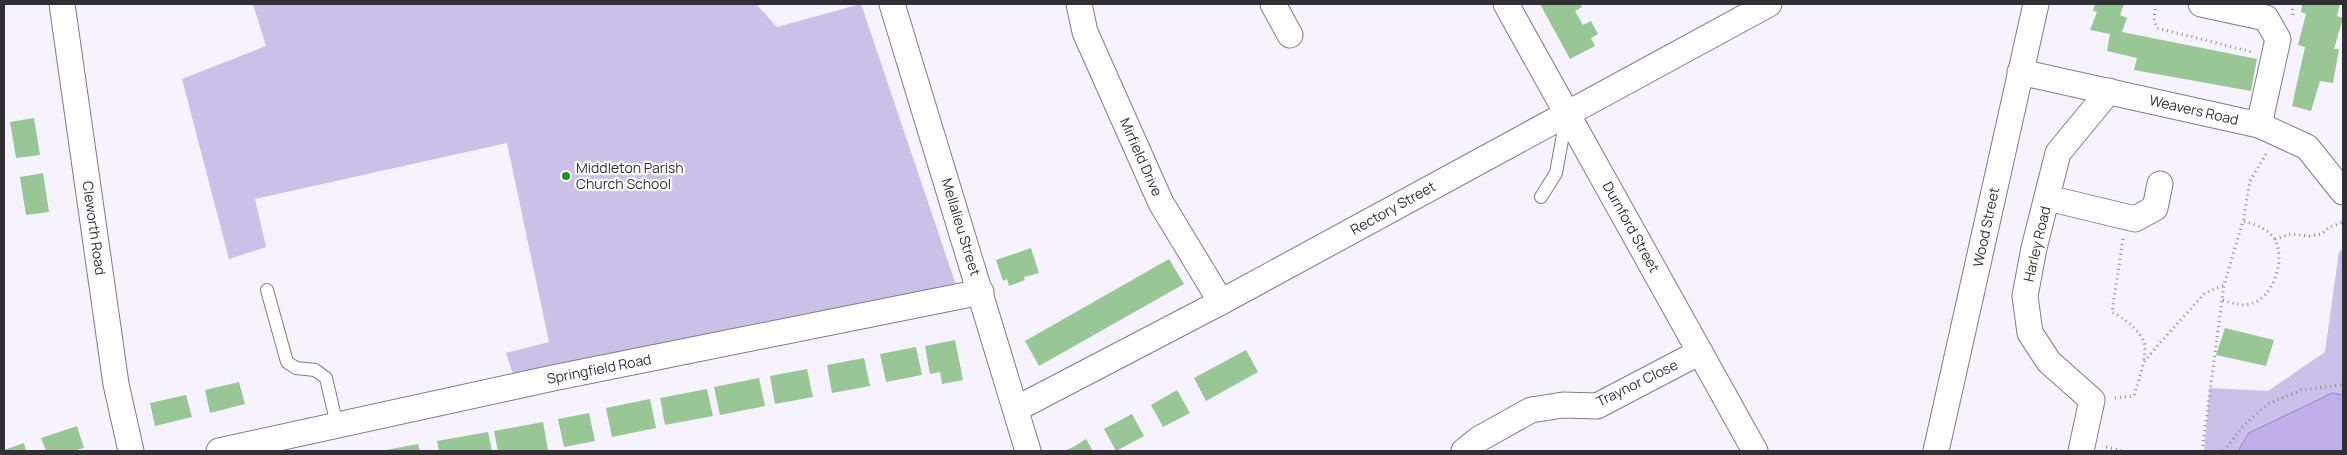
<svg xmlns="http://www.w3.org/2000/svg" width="2347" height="455" font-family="Manrope,sans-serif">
<rect width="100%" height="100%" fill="#f6f3fe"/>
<g fill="#cbc1e8">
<polygon points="253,4 756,4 777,27 861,4 956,285 514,377 506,353 549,342 507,143 255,199 266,247 229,259 182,79 266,46"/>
<polygon points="2343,250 2343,395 2332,393 2249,433 2238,451 2204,451 2210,388 2268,391 2325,352 2339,251"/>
</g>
<polygon fill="#beaee9" stroke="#9388b3" points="2332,393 2343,395 2343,451 2238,451 2249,433"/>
<g fill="#99c695">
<polygon points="1540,4 1580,4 1582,7 1575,11 1583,25 1591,21 1594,27 1598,34 1591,38 1595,46 1570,59"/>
<polygon points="2095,4 2124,4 2120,15 2127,18 2122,32 2257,59 2251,91 2134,70 2137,58 2107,51 2110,34 2090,30 2097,12 2093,11"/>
<polygon points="2302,4 2340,4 2337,16 2343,18 2334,49 2339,49 2333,83 2320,81 2311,111 2292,106 2305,47 2298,45 2306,14 2301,12"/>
<polygon points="34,118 40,155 16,158 10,122"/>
<polygon points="43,173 49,212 26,215 20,177"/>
<polygon points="1031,248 1039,273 1024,277 1025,280 1009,286 1007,279 1003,281 996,260"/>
<polygon points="1169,259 1184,284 1039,366 1025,341"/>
<polygon points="2225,328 2274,340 2266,366 2216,355"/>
<polygon points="955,340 963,380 942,384 940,372 930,374 925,346"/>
<polygon points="916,347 922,375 886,382 880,354"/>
<polygon points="1246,350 1258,372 1206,401 1194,378"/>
<polygon points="864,358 870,386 832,393 827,365"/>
<polygon points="807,369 813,397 775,404 770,376"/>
<polygon points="759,378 765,406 720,415 714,387"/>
<polygon points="239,382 245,404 210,413 205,390"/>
<polygon points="707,389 713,416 665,425 660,398"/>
<polygon points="1177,390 1190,413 1163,427 1151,405"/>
<polygon points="186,395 192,417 155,426 150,403"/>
<polygon points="650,399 656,428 612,437 606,408"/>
<polygon points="589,413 595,441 564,447 558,419"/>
<polygon points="1132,414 1144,436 1116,451 1104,429"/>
<polygon points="543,422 548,450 498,451 494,431"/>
<polygon points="77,426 84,448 73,451 46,451 41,438"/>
<polygon points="488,432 492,451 439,451 437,441"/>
<polygon points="1086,439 1093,451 1064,451 1073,447"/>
<polygon points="24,443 26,451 4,451 4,450"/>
<polygon points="418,444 420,451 387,451 386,450"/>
</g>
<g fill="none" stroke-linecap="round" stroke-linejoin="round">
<defs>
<g id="lane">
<polyline points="1541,197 1556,173 1566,118"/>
<polyline points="267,290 287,362 296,368 315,370 326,378 337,425"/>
</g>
<g id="street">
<polyline points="62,4 116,384 131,451"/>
<polyline points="892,4 1028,451"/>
<polyline points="1079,4 1085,32 1161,203 1221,302"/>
<polyline points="1273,4 1290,35"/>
<polyline points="1506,4 1755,451"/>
<polyline points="2201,4 2266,18 2278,39 2259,125"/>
<polyline points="2020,72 2259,125 2307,147 2343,192"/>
<polyline points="2048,198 2135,219 2155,208 2160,184"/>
<polyline points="1016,409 1221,302 1769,4"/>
<polyline points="219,451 553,378 981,292"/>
<polyline points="1464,451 1479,439 1531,410 1563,405 1597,406 1700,352"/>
<polyline points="1936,451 2036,4"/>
<polyline points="2081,451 2092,400 2049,362 2030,333 2025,296 2034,248 2058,153 2109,91"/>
</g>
</defs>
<use href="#lane" stroke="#7f7b8c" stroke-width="14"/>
<use href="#street" stroke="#7f7b8c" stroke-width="27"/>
<g stroke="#898790" stroke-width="3" stroke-dasharray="1 4" stroke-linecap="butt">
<polyline points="2156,4 2154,18 2157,28 2252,52"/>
<polyline points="2292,4 2293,16"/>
<path d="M2123,239l-11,73c11,6 26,16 32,30 2,5 0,13 0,19"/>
<polyline points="2275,239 2291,234 2310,236 2322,234 2328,228 2343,222"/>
<path d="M2223,300c9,3 17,6 27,4 23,-5 36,-44 25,-64 -6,-11 -21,-16 -32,-19"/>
<polyline points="2115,398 2134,396 2144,362 2158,345 2205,293 2224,285 2243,221 2250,181 2266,154"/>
<polyline points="2106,447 2123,451"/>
<polyline points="2202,451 2224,285"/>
<polyline points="2224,451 2243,426 2268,404 2301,390 2343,385"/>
</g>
<use href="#lane" stroke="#fff" stroke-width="12"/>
<use href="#street" stroke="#fff" stroke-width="25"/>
</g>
<circle fill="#1b9220" stroke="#fff" stroke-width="2" cx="566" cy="176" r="5"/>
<g text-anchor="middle" stroke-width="4.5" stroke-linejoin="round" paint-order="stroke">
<g font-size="14" fill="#302f36" stroke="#fff">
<text transform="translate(2194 110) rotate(13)" y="5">Weavers Road</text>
<text transform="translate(1141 157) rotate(66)" y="5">Mirfield Drive</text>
<text transform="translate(1393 208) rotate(-29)" y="5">Rectory Street</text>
<text transform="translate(961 227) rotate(73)" y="5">Mellalieu Street</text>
<text transform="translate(1631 227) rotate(61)" y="5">Durnford Street</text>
<text transform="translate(1986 227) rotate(-78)" y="5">Wood Street</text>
<text transform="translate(94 228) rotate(82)" y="5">Cleworth Road</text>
<text transform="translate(2037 244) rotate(-77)" y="5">Harley Road</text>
<text transform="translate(599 369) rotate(-11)" y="5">Springfield Road</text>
<text transform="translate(1637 383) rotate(-26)" y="5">Traynor Close</text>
</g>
<g font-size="14" fill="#302f36" stroke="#fff" text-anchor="start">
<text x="576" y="173">Middleton Parish<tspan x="576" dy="16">Church School</tspan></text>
</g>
</g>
<rect width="2347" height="455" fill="none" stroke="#302f36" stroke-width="10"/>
</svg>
